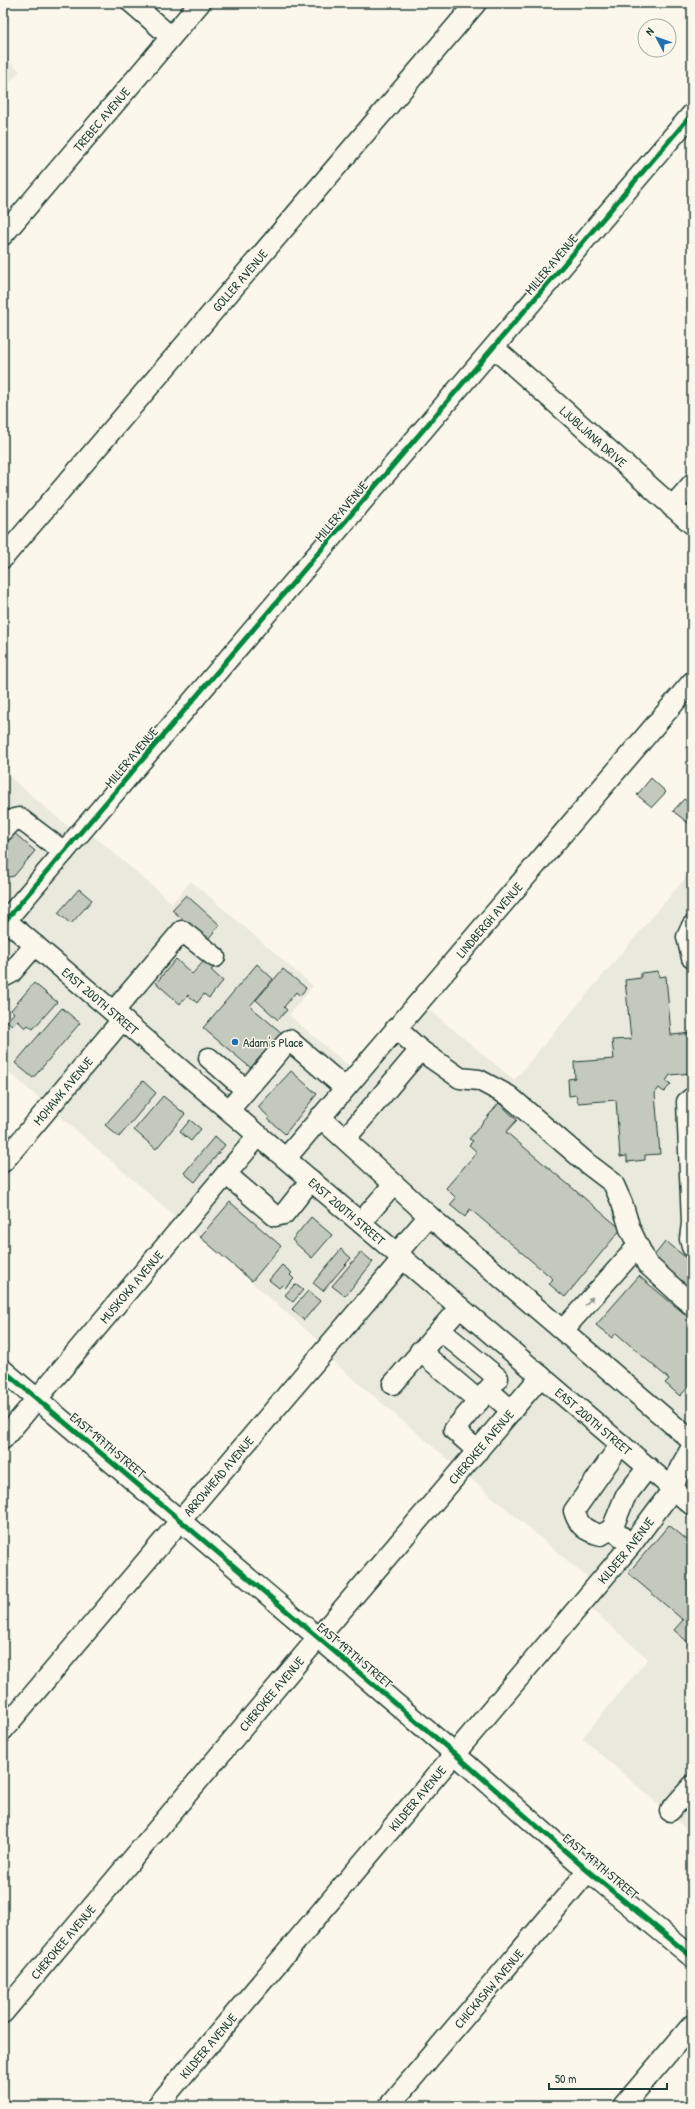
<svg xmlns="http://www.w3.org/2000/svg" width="695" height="2109" font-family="'Patrick Hand',sans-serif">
<rect width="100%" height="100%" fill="#fbf7ec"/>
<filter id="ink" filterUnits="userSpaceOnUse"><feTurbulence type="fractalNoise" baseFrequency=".025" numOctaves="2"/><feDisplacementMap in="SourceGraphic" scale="8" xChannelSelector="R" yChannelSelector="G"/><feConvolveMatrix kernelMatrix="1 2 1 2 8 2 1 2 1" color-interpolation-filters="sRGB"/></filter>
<g filter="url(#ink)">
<g fill="#eae9de">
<polygon points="3,56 20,71 3,90"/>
<polygon points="3,771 78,835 85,828 172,903 191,881 313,986 289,1015 357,1073 419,1001 514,1080 692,870 692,1819 685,1828 582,1738 648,1659 583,1602 596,1585 323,1353 327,1348 3,1067"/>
</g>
<g fill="#c4c9be" stroke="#1f3d34">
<polygon points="651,778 666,792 652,807 637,795"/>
<polygon points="684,799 692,805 692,819 688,823 673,811"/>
<polygon points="12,831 35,851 14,876 10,877 3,872 3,841"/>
<polygon points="79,889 92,900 71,924 58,913"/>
<polygon points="186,895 220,925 207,940 172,910"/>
<polygon points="176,959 192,974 206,959 215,967 211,970 223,981 209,998 204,994 197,1003 188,995 180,1004 156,983"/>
<polygon points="257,964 273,979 250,1006 283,1034 252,1069 203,1028"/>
<polygon points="283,969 306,988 300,996 296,992 284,1007 287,1010 278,1020 256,1000"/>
<polygon points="658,971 659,977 666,976 671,1035 692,1033 692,1073 670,1075 666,1081 671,1084 664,1092 659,1088 655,1093 660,1154 645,1155 645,1160 627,1162 627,1156 620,1157 616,1100 578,1103 576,1095 569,1096 568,1079 575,1078 574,1062 614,1059 612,1040 631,1039 625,980 641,978 641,973"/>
<polygon points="34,983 57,1002 33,1029 28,1025 25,1028 18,1021 13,1026 7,1021 14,1013 11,1010"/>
<polygon points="62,1008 80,1023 33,1078 15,1063"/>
<polygon points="291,1071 317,1094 285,1134 268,1119 269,1117 258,1107"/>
<polygon points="143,1081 156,1093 119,1137 105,1125"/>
<polygon points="163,1096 185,1114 156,1149 134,1130"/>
<polygon points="499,1103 517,1120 506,1132 621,1229 565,1297 549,1284 553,1279 470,1209 465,1217 450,1205 456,1198 446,1188 477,1152 469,1145 473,1141 469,1139"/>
<polygon points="190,1120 201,1129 191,1141 180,1132"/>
<polygon points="215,1136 225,1145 195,1182 184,1173"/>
<polygon points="230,1202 281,1246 252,1281 200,1237"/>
<polygon points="311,1217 332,1235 312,1258 292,1240"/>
<polygon points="666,1241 692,1263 692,1290 653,1257"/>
<polygon points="341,1249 351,1258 323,1291 313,1283"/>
<polygon points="361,1252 373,1262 345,1296 332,1286"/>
<polygon points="282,1265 292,1273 290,1275 294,1279 285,1288 282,1285 279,1288 269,1280"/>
<polygon points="639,1276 692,1320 692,1383 680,1396 665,1383 669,1379 616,1333 612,1338 596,1325"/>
<polygon points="295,1284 303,1290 293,1302 285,1295"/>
<polygon points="308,1291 320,1301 304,1320 292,1309"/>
<polygon points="669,1525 692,1544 692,1646 674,1630 683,1620 628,1573"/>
</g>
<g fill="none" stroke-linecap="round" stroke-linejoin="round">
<defs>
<g id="minor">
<polyline points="132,3 171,37"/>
<path id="s1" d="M3,235l197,-232"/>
<path id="s2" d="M494,348l198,176"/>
<polyline points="672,507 692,484"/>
<path id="s3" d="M3,558l473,-555"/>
<polyline points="3,831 14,819 19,818 64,852"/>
<path id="s4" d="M3,918l689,587"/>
<polyline points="6,920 692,114"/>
<polyline points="692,926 687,937 692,958"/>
<polyline points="3,977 11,973 35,945"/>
<polyline points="114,1011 182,931 215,957"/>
<polyline points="420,1050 460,1078 479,1080 509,1096 588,1164 613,1183 622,1203 630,1229 647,1264 692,1305"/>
<polyline points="209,1058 246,1090"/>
<polyline points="692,1098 687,1102 692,1223 690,1239 692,1247"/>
<polyline points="229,1110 289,1040 345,1088"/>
<polyline points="320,1117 394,1184"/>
<polyline points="345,1139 420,1050 396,1028"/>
<path id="s5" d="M286,1158l406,-476"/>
<path id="s6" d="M3,1162l120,-143"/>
<polyline points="226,1174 275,1216 284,1214 311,1180"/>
<polyline points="361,1222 394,1184 429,1216"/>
<polyline points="397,1253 429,1216 692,1441"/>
<polyline points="440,1330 498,1378 488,1390"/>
<polyline points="563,1330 638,1246"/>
<polyline points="420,1351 479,1401"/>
<polyline points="3,1370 455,1754 588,1871 692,1957"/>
<polyline points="393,1384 460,1307"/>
<path id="s7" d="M3,1439l256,-304"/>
<polyline points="478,1451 454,1430 488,1390 512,1411"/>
<path d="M612,1529l-11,6c-15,-4 -22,-8 -27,-24l47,-67"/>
<polyline points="622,1537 612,1529 625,1497 648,1467"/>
<path id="s8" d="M3,1730l400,-472"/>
<polyline points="670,1811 692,1786"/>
<path id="s9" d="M3,2013l315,-375 223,-262"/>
<path id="s10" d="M157,2106l474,-561 42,-56 7,-21 12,-21"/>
<path id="s11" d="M389,2106l199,-235"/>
<polyline points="623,2106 692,2025"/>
</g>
</defs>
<use href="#minor" stroke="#1f3d34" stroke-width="23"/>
<use href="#minor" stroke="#fbf7ec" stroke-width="20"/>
<defs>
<g id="cycleway">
<polyline points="6,920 692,114"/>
<polyline points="3,1370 455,1754 588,1871 692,1957"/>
</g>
</defs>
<use href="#cycleway" stroke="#fbf7ec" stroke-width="8"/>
<use href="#cycleway" stroke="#00873e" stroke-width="5"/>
</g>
<defs><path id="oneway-solid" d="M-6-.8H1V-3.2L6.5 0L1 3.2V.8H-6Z"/></defs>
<use fill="#8d9a90" href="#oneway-solid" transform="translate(589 1301) rotate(-48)"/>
</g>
<circle fill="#1f6fb2" stroke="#fbf7ec" stroke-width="1.5" cx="235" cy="1042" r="4"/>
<g text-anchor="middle" stroke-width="3" stroke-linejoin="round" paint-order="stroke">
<g font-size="13" fill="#1f3d34" stroke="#fbf7ec">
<text dy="5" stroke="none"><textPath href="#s1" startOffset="152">TREBEC AVENUE</textPath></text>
<text transform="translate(551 264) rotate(-50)" y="5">MILLER AVENUE</text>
<text dy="5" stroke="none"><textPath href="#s3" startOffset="365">GOLLER AVENUE</textPath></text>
<text dy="5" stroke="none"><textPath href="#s2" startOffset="133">LJUBLJANA DRIVE</textPath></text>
<text transform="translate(341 511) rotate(-50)" y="5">MILLER AVENUE</text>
<text transform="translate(131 757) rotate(-50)" y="5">MILLER AVENUE</text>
<text dy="5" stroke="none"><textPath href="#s5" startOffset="313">LINDBERGH AVENUE</textPath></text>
<text dy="5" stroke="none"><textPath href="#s4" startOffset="128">EAST 200TH STREET</textPath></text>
<text dy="5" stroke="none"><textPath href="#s6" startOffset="93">MOHAWK AVENUE</textPath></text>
<text dy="5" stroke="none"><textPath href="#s4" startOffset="452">EAST 200TH STREET</textPath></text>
<text dy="5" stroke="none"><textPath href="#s7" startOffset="199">MUSKOKA AVENUE</textPath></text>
<text dy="5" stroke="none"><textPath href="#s4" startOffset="776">EAST 200TH STREET</textPath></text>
<text transform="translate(108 1445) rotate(40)" y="5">EAST 197TH STREET</text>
<text dy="5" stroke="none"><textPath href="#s9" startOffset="741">CHEROKEE AVENUE</textPath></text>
<text dy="5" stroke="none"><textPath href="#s8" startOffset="333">ARROWHEAD AVENUE</textPath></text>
<text dy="5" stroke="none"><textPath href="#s10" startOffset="727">KILDEER AVENUE</textPath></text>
<text transform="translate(355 1655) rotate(40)" y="5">EAST 197TH STREET</text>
<text dy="5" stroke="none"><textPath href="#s9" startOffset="417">CHEROKEE AVENUE</textPath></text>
<text dy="5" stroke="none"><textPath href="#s10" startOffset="403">KILDEER AVENUE</textPath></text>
<text transform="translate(601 1866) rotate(40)" y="5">EAST 197TH STREET</text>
<text dy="5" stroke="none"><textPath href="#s9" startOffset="93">CHEROKEE AVENUE</textPath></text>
<text dy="5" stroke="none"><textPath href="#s11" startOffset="154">CHICKASAW AVENUE</textPath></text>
<text dy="5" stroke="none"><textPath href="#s10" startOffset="79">KILDEER AVENUE</textPath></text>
</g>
<g font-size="13" fill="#1f3d34" stroke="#fbf7ec" text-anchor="start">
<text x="243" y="1047">Adam's Place</text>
</g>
</g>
<rect width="695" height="2109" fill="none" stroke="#fbf7ec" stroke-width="16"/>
<rect x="8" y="8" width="679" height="2093" fill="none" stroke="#1f3d34" stroke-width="1.5" filter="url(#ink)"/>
<g transform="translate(657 38) rotate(311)"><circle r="19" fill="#fbf7ec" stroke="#a3ada2"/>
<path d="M0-3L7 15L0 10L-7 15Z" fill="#1f6fb2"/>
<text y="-6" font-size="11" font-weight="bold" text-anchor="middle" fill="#1f3d34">N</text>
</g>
<path d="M549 2083v6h118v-6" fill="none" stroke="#1f3d34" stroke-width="2"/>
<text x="555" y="2083" font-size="12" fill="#1f3d34" stroke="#fbf7ec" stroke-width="3" paint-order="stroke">50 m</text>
</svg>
